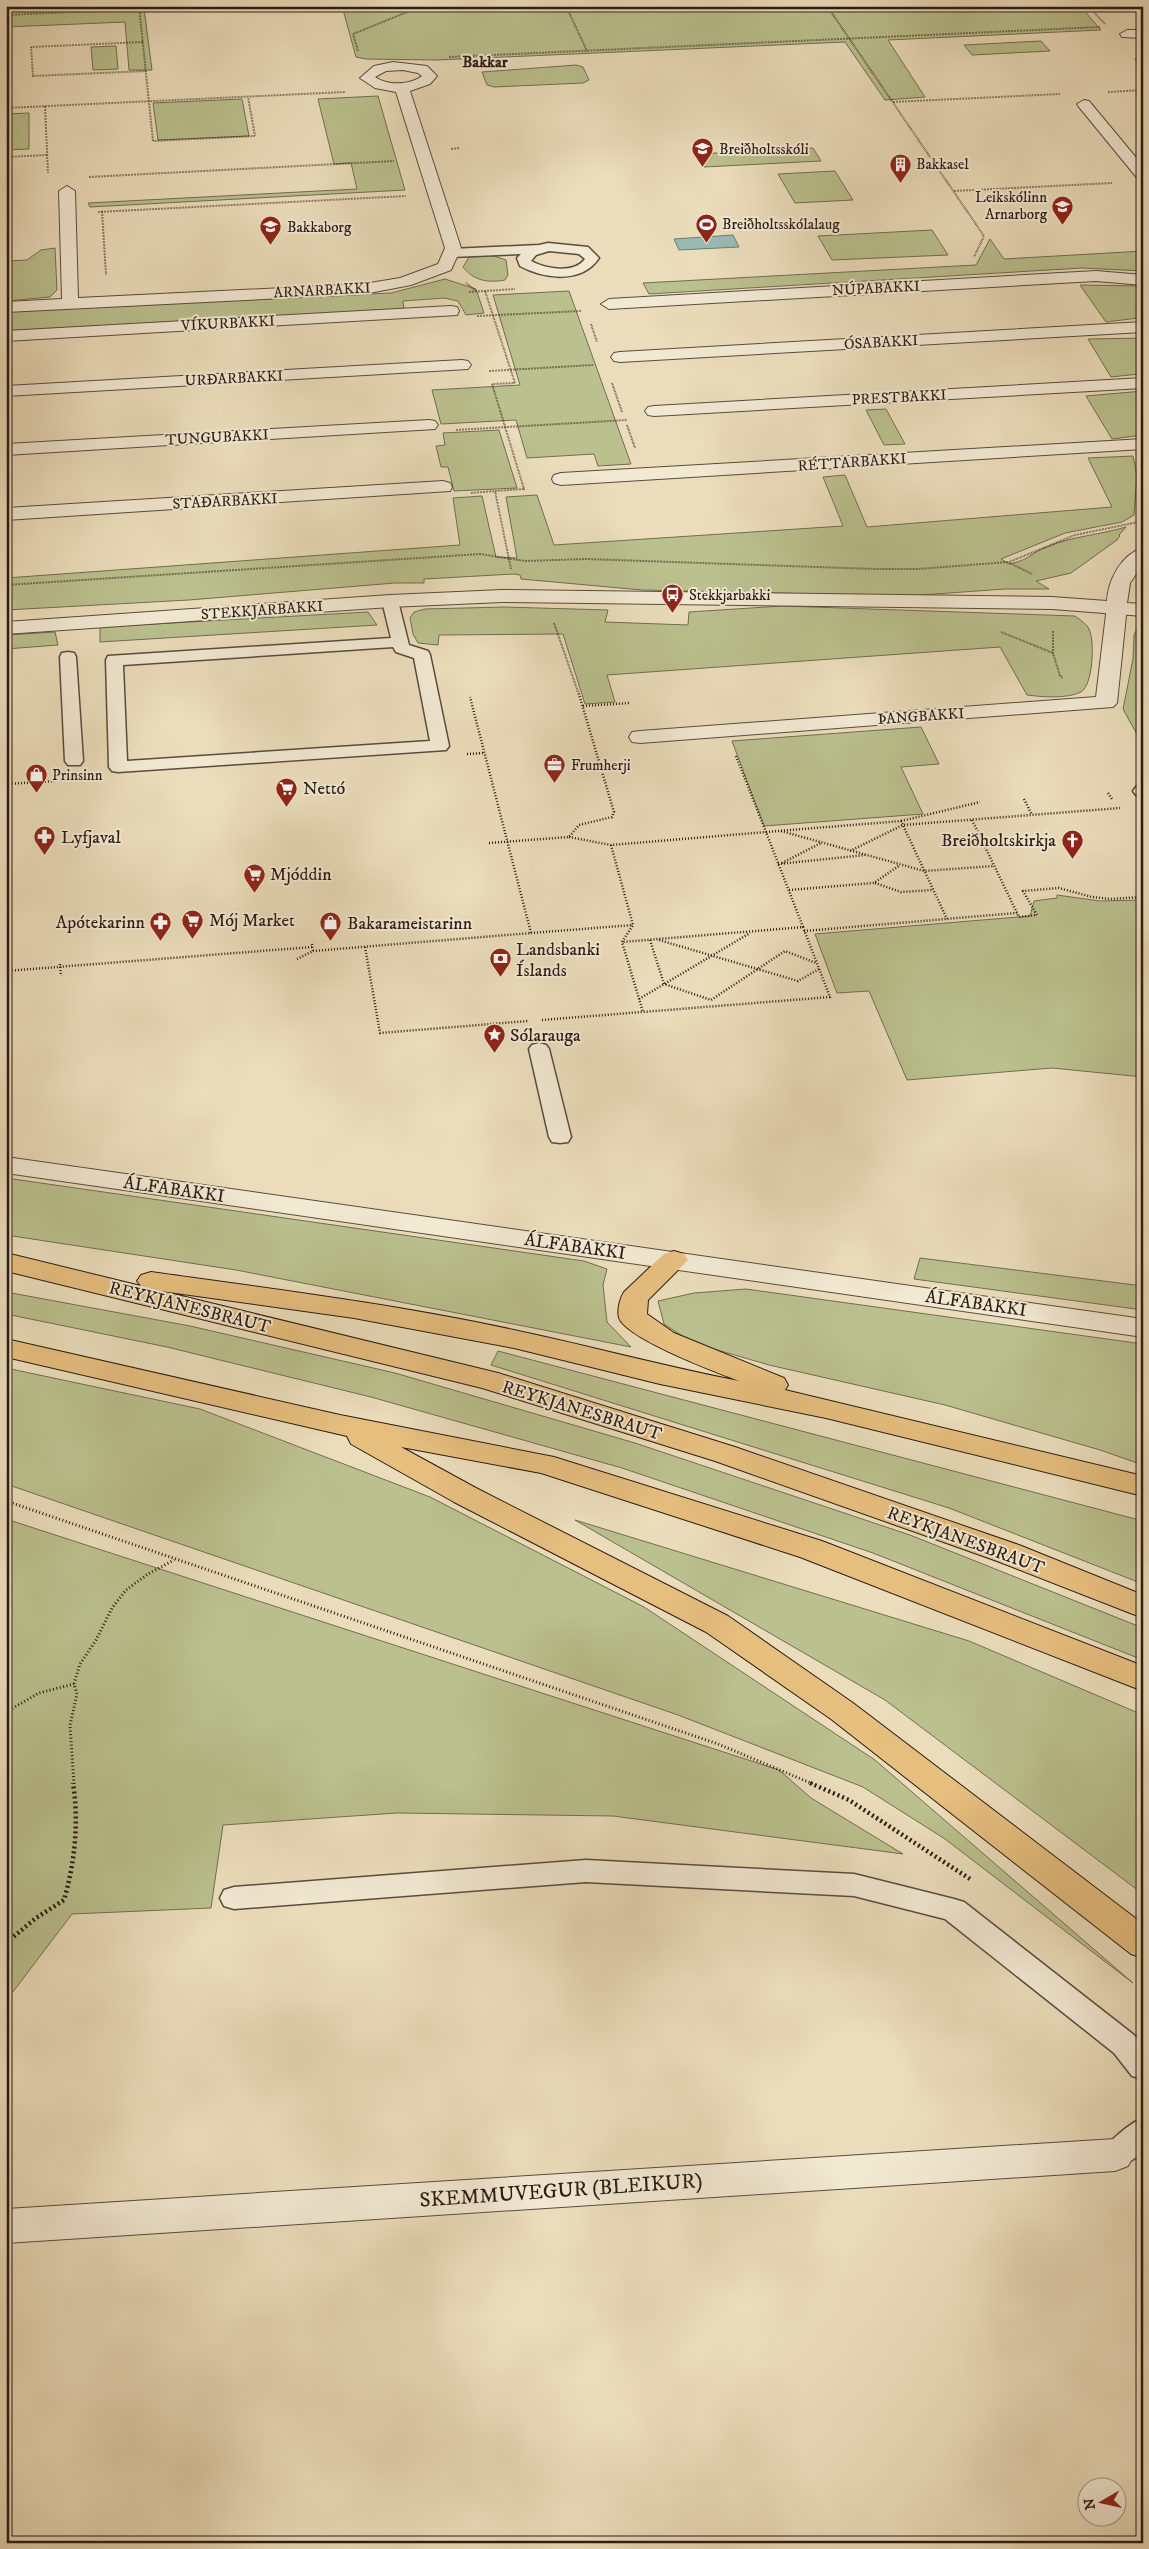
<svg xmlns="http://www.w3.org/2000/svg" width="1149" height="2549" font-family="'IM FELL DW Pica',serif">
<rect width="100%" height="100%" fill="#ebddbb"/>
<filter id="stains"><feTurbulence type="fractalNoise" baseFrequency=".004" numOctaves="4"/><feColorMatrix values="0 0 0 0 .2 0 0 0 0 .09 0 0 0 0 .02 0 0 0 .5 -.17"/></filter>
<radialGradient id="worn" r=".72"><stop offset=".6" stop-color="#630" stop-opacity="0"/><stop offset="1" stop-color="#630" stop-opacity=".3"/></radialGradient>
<g fill="#bac08e" stroke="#726d51">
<polygon points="6,6 181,6 144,8 152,70 129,70 125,22 6,27"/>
<polygon points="342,6 1080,6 1101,30 888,40 925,97 885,100 845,42 437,60 366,59 356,57"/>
<polygon points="1041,41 1050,51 972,55 964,45"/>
<polygon points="116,46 118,69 93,70 91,47"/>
<polygon points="576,65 583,67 589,80 583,83 494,87 487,85 482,72"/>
<polygon points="378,96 405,190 90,207 88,203 357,189 351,163 334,164 318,99"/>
<polygon points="242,99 249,136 158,140 153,103"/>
<polygon points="29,113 29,149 6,150 6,114"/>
<polygon points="813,148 821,161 704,167 696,154"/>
<polygon points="835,171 853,200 795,203 778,174"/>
<polygon points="932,230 948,255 832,260 818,236"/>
<polygon points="990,239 1004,259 1143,251 1143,271 1082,268 649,294 643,283 976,265"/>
<polygon points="55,248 57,290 50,297 6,301 6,261 27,260 41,250"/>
<path d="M491,255l15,5 2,15 -3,5c-17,3 -31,1 -42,-13l6,-10z"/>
<polygon points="445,279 476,289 484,313 466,315 458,301 444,298 403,301 404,309 6,331 6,311 391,293"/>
<polygon points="1080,285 1143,286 1143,314 1138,318 1106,322"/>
<polygon points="569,291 631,464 598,466 594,454 527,458 516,420 441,424 432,390 520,385 493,295"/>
<polygon points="1143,338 1143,370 1139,374 1111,377 1088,339"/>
<polygon points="1143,391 1143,435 1112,439 1086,396"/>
<polygon points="886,409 905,444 884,445 866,410"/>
<polygon points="499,430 517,488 454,491 448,467 441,467 436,446 445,445 443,433"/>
<path d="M1133,456l4,19 -3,40 -12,7 -57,11 -64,26 8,5c21,-4 21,-11 38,-17 25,-11 53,-12 79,-20l-7,8 1,1 -3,4 -46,33 -35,8 13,8h-44l-98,7 -265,-6 -121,-11 -1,-4 -6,-1 -90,5v4h-29l-206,17 -183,10v-32l454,-33 -7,-47 29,-2 14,61 21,1 -11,-61 31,-2 17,50 289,-19 -20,-49 22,-2 22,52 245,-20 -24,-49z"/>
<path d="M782,606l293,10c5,4 12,8 14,13 6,12 4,56 -8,63 -14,7 -39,5 -54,3l-27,-48 -393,28 8,27 -30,2 -22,-70 -124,1 -1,10 -20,-2 -5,-9 -3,-16 4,-6 11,-3 79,-2 104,3 -3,12 83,3 1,-13z"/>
<polygon points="368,612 377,625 100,642 100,627"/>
<polygon points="1139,625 1143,625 1143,745 1123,709 1133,659 1134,635"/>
<polygon points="55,632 58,645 6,649 6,635"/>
<polygon points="921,727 939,764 901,767 923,814 764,826 732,741"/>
<polygon points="1057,895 1100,901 1143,900 1143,1077 1052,1068 907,1080 869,991 837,993 815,934 1030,916 1034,901 1057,898"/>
<polygon points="6,1178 584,1261 607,1269 603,1285 607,1322 631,1347 236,1270 6,1235"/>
<polygon points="920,1258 1143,1286 1143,1310 914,1279"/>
<polygon points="746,1289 1143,1344 1143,1465 1100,1450 945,1405 769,1365 693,1343 664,1324 658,1301 694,1293"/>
<polygon points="6,1292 190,1326 395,1373 635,1443 910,1535 1143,1628 1143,1660 873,1553 622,1468 371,1397 167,1347 6,1314"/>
<polygon points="498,1351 1143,1521 1143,1584 949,1508 491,1365"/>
<polygon points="6,1368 200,1409 430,1497 644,1607 875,1760 1133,1983 945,1839 863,1787 678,1715 6,1484"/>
<polygon points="6,1519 779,1770 811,1798 903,1854 613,1816 397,1813 223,1825 211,1908 72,1914 6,2001"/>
<polygon points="575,1520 969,1641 1143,1715 1143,1894 885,1700"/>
</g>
<polygon fill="#99bbb5" stroke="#6d7b75" points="733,235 739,247 679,250 674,239"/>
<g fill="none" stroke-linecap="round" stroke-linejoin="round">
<defs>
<g id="service">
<path d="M548,243l40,4 11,11c-17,26 -55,21 -79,8l-3,-8 4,-4 -70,3 -7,-4 7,-4 88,-4zM549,251l30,3 6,5c-11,15 -39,10 -54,2l5,-6z"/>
<path d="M390,596l8,5 11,44 19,6 2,4 19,91 -3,4 -328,22 -6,-1 -3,-4 -3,-107 2,-4 283,-18 -9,-37zM393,647l3,5 18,6 16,83 -303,20 -4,-96z"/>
<polygon points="68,652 74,653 76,657 83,761 80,765 68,765 65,761 60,657 62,653"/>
<polygon points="1143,786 1143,796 1136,795 1133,791 1136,787"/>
<polygon points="539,1043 546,1045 549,1049 571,1137 568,1142 560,1143 552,1142 549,1137 529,1049 532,1045"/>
<polygon points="586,1860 854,1874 954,1899 964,1902 1134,2035 1143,2045 1143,2079 1132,2076 1114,2053 945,1919 854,1896 586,1882 234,1909 224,1906 220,1898 224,1890 234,1887"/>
<path d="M1143,2118v34c-13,10 -23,18 -39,12l-4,-9c5,-11 31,-33 43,-37z"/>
</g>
<g id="minor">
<polygon points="1127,30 1143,30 1143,38 1122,37 1120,34"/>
<path d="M393,62l34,4 10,10 -7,8 -20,7 51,157 -10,22 -40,15 -47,9 -358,18v-10l56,-3 -3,-108 8,-5 8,5 3,107 286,-14 36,-6 38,-14 7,-16 -49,-156 -21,-4 -15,-10 14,-12zM403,70l15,3 4,3c-12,9 -34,10 -47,1l11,-6z"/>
<polygon points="1084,100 1089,101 1143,166 1143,181 1138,179 1079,107 1077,104"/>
<polygon points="1096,271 1143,275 1143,285 1096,281 609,309 601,304 609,299"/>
<polygon points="451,306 457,307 459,311 457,315 6,341 6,331"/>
<polygon points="1143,322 1143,332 620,362 614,361 611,357 614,353 620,352"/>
<polygon points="462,360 468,361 471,365 468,369 6,396 6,386"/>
<polygon points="1143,378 1143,388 654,416 648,415 645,411 648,407 654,406"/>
<polygon points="429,420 435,421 438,425 435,429 6,455 6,444"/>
<polygon points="1143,439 1143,449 561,485 554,483 552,479 554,475 561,473"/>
<polygon points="443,481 450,483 452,487 450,491 6,520 6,508"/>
<polygon points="1117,600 1124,602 1127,606 1117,703 1113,707 640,743 632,742 629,737 632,732 640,731 1096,697 1107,606 1110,602"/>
<polygon points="6,1157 1143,1319 1143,1337 6,1173"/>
<polygon points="1115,2139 1128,2144 1134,2155 1128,2166 1115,2171 6,2243 6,2209"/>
</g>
<path id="tertiary" d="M1143,548v16l-13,19 -3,20 16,1v12l-91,-7 -550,-7 -112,5 -384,27v-12l384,-27 112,-5 550,7 55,4c1,-20 14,-47 36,-53z"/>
<g id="trunk">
<path d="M674,1251l10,3 4,6 -40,40 -1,14 27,19 110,45 4,7 -3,5 358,86v20l-317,-78 -166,-34 -146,-36 -160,-30 -193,-27 337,82 237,74 284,98 124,50v23l-146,-57 -282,-100 -233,-73 -476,-117v-18l135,33 -4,-5 4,-6 10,-3c121,17 243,32 363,58 75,16 149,36 225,51 -23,-9 -112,-42 -120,-63 -2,-8 1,-20 5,-26l40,-38z"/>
<polygon points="6,1339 340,1415 554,1457 822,1541 1143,1666 1143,1691 800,1557 541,1473 401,1447 476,1488 728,1616 853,1703 1143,1924 1143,1958 1131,1954 831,1719 706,1632 454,1502 351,1444 347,1436 6,1357"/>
</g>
</defs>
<use href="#service" stroke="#5a4b3e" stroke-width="3"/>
<use href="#minor" stroke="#5a4b3e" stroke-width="2"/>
<use href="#tertiary" stroke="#5a4b3e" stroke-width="2"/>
<use href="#trunk" stroke="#2a1a14" stroke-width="2"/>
<g stroke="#2a1a14" stroke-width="2" stroke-dasharray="0.5 1" stroke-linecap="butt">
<polyline points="139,6 153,141 255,136 248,97"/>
<polyline points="566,6 587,51"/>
<polyline points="827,6 984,236 974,257"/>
<polyline points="1088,6 1105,24"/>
<polyline points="831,11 941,6"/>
<polyline points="6,15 206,6"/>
<polyline points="143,42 31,47 33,76 146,71"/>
<polyline points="358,51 353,34 422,6"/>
<polyline points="449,57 1100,27"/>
<polyline points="1135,59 1143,67"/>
<polyline points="1108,92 1143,90"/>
<polyline points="893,102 1060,94"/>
<polyline points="45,106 48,173"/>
<polyline points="6,108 345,92"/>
<polyline points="451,149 460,148"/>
<polyline points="6,157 47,155"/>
<polyline points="89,177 394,161"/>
<polyline points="954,191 1112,183"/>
<polyline points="102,211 106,275"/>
<polyline points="98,212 406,196"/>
<polyline points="466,283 476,291"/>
<polyline points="485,291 515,383 492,384 524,489 495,491 511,569"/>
<polyline points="469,292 515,289"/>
<polyline points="477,316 581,311"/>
<polyline points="591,324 597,342"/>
<polyline points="489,371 593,365"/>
<polyline points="612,383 622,412"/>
<polyline points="627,425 635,448"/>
<polyline points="456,430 627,420"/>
<polyline points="471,493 495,491"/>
<polyline points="1009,562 1075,535 1143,521"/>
<polyline points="6,585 480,554 525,561 586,559 875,569 918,569 1008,562 1032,574"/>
<polyline points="554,623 578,692"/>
<polyline points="1053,631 1053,653"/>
<polyline points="1001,632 1053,653 1060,676 1063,678"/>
</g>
<g stroke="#2a1a14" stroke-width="2.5" stroke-dasharray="1 2" stroke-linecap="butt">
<polyline points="583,706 629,703"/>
<polyline points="467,754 484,753"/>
<polyline points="6,784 56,781"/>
<polyline points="1108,793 1112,799"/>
<polyline points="1024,799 1032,815"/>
<polyline points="972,820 1019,917 1037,915 1023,891 1059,888 1092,897 1110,899 1143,897"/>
<polyline points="901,821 980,802"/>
<polyline points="781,831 924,871 994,866"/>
<polyline points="569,837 611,845 766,832 736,756"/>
<polyline points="489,843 569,837 579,825 612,817 614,812 578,691"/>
<polyline points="611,845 633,925 622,942 643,1012"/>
<polyline points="850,851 903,825 1120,808"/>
<polyline points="782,863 821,843"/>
<polyline points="778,864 865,855"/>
<polyline points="875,883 901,892 933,890"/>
<polyline points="789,890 874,883 900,865"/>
<polyline points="803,927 766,832 901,821 947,919"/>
<polyline points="804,931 1017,913"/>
<polyline points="531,933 633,925"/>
<polyline points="650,940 664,984 711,1000 785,951 816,963"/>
<polyline points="659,940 798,981 819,969"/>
<polyline points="365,947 380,1033 528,1021"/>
<polyline points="313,951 531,933 470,697"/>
<polyline points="297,959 313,951 312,944"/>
<polyline points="60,964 61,976"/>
<polyline points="6,971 312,947"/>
<polyline points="639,999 750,933"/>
<polyline points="542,1020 830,997 803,927 622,942"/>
</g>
<g stroke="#2a1a14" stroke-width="3" stroke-dasharray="1 2.5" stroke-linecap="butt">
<polyline points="6,1501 718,1744 813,1784"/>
<polyline points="6,1712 39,1693 74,1684"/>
<polyline points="74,1784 70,1725 77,1694 74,1684 80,1664 96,1640 112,1608 126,1590 148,1574 174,1560"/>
</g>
<g stroke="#2a1a14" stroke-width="4.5" stroke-dasharray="2 3" stroke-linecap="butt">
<polyline points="810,1783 849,1800 970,1879"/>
<path d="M6,1943l30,-25 28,-18c11,-38 15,-78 9,-117"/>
</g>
<use href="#service" fill="#f2e9d3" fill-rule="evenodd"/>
<use href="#minor" fill="#f2e9d3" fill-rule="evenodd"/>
<use href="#tertiary" fill="#f2e9d3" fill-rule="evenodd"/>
<use href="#trunk" fill="#e6be7e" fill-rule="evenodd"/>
</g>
<defs>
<symbol id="school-pin" viewBox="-11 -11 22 30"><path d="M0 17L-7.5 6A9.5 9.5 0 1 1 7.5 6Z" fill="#8f2418" stroke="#f2e9d3"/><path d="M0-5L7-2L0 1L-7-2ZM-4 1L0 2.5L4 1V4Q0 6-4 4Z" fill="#fff"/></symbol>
<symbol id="building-pin" viewBox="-11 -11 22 30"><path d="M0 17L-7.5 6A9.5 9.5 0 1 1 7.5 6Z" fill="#8f2418" stroke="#f2e9d3"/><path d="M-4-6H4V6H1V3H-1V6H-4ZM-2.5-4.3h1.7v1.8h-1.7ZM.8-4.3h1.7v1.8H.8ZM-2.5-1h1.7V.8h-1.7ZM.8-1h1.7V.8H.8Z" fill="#fff"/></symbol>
<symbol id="stadium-pin" viewBox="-11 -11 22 30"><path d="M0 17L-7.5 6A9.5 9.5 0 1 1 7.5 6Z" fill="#8f2418" stroke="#f2e9d3"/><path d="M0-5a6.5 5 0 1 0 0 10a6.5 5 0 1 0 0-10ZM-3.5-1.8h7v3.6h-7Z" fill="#fff"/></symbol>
<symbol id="bus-pin" viewBox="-11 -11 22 30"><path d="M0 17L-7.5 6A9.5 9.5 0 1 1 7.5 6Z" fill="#8f2418" stroke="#f2e9d3"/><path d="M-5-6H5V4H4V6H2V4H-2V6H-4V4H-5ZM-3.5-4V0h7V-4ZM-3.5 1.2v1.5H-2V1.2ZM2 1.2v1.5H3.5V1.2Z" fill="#fff"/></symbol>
<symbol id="office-pin" viewBox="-11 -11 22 30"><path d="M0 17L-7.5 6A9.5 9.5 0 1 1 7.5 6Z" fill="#8f2418" stroke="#f2e9d3"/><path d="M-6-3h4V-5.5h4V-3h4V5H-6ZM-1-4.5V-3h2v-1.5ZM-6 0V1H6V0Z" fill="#fff"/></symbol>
<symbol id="shop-pin" viewBox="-11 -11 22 30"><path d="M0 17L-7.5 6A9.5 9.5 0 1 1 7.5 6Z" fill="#8f2418" stroke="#f2e9d3"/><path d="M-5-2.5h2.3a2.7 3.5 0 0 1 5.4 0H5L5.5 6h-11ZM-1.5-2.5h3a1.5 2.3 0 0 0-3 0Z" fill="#fff"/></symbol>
<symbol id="supermarket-pin" viewBox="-11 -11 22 30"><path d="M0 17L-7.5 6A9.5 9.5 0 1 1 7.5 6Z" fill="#8f2418" stroke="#f2e9d3"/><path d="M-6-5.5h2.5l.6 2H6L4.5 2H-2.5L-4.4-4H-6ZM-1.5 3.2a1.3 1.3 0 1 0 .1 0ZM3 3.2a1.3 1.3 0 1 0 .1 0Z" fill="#fff"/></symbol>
<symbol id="pharmacy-pin" viewBox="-11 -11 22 30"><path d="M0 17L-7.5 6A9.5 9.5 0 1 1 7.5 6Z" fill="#8f2418" stroke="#f2e9d3"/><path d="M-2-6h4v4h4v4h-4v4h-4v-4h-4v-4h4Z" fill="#fff"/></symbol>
<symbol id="church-pin" viewBox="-11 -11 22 30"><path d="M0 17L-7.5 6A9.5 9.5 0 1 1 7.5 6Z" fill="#8f2418" stroke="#f2e9d3"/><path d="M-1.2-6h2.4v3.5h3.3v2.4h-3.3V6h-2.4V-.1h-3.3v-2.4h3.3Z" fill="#fff"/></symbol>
<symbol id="bank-pin" viewBox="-11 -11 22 30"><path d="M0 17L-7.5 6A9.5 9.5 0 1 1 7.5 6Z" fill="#8f2418" stroke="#f2e9d3"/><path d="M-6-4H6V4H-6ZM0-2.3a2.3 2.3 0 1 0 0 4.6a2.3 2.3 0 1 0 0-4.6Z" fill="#fff"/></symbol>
<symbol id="sight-pin" viewBox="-11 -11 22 30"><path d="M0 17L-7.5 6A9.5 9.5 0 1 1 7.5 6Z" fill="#8f2418" stroke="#f2e9d3"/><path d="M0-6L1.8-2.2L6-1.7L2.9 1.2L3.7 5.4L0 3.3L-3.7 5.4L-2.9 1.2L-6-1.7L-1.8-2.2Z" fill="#fff"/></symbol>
</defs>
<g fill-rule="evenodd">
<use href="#school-pin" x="690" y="136" width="25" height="34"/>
<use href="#building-pin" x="888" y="152" width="25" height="34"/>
<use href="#school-pin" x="1050" y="194" width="25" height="34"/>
<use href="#stadium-pin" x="694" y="212" width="25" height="34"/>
<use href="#school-pin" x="258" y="214" width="25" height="34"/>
<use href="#bus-pin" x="660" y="582" width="25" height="34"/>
<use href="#office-pin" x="542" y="752" width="25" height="34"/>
<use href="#shop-pin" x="24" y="762" width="25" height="34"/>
<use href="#supermarket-pin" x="274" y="776" width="25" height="34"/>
<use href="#pharmacy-pin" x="32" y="824" width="25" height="34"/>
<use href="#church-pin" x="1060" y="828" width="25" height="34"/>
<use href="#supermarket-pin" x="242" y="862" width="25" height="34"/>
<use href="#supermarket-pin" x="180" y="908" width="25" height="34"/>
<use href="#pharmacy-pin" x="148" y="910" width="25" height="34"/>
<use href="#shop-pin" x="318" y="910" width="25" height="34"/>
<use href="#bank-pin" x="488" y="946" width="25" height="34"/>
<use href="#sight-pin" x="482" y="1022" width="25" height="34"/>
</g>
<g text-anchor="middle" stroke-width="4" stroke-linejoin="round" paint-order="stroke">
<g font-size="15" fill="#2a1a14" stroke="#f2e9d3" text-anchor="start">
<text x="719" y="154">Breiðholtsskóli</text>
<text x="916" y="169">Bakkasel</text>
<text x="1047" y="202" text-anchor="end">Leikskólinn<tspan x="1047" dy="17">Arnarborg</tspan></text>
<text x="722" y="229">Breiðholtsskólalaug</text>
<text x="287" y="232">Bakkaborg</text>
<text x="689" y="600">Stekkjarbakki</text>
<text x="571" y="770">Frumherji</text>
<text x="52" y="780">Prinsinn</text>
</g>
<g font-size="15" fill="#2a1a14" stroke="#f2e9d3">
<text transform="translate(876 288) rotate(-3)" y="5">NÚPABAKKI</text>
<text transform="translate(322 290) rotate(-3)" y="5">ARNARBAKKI</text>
<text transform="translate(228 323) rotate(-3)" y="5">VÍKURBAKKI</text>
<text transform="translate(881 342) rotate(-3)" y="5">ÓSABAKKI</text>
<text transform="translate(234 378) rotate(-3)" y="5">URÐARBAKKI</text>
<text transform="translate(899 397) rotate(-3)" y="5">PRESTBAKKI</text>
<text transform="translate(217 437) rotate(-3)" y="5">TUNGUBAKKI</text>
<text transform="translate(852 462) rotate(-4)" y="5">RÉTTARBAKKI</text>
<text transform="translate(225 501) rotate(-3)" y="5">STAÐARBAKKI</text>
<text transform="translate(262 610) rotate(-4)" y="5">STEKKJARBAKKI</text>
<text transform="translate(921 716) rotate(-4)" y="5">ÞANGBAKKI</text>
</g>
<g font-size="16" font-weight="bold" fill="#2a1a14" stroke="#f2e9d3">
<text x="485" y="67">Bakkar</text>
</g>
<g font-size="18" fill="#2a1a14" stroke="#f2e9d3" text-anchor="start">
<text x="303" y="794">Nettó</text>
<text x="61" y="843">Lyfjaval</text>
<text x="1056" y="846" text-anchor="end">Breiðholtskirkja</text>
<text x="270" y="880">Mjóddin</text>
<text x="209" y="926">Mój Market</text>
<text x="145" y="928" text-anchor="end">Apótekarinn</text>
<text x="347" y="929">Bakarameistarinn</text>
<text x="516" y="955">Landsbanki<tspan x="516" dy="21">Íslands</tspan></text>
<text x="510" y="1041">Sólarauga</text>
</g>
<g font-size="18" fill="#2a1a14" stroke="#f2e9d3">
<text transform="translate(174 1189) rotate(8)" y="6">ÁLFABAKKI</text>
<text transform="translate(575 1246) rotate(8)" y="6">ÁLFABAKKI</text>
<text transform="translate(976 1303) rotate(8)" y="6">ÁLFABAKKI</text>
<text transform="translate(190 1307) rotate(14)" y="6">REYKJANESBRAUT</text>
<text transform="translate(582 1410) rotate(17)" y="6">REYKJANESBRAUT</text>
<text transform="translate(966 1540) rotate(20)" y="6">REYKJANESBRAUT</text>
</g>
<g font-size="21" fill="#2a1a14" stroke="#f2e9d3">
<text transform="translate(561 2190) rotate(-4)" y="7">SKEMMUVEGUR (BLEIKUR)</text>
</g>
</g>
<rect width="1149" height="2549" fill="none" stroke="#ebddbb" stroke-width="25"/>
<rect x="8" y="8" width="1134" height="2534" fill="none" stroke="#2a1a14" stroke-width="2.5"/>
<rect x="12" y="12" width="1124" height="2524" fill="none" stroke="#2a1a14"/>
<g transform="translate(1102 2502) rotate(261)"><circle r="24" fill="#f2e9d3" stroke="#a29687"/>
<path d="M0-4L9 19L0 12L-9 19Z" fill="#8f2418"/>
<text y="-8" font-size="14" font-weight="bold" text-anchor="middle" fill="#2a1a14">N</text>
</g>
<rect width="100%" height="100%" filter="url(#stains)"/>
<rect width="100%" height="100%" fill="url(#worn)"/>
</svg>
